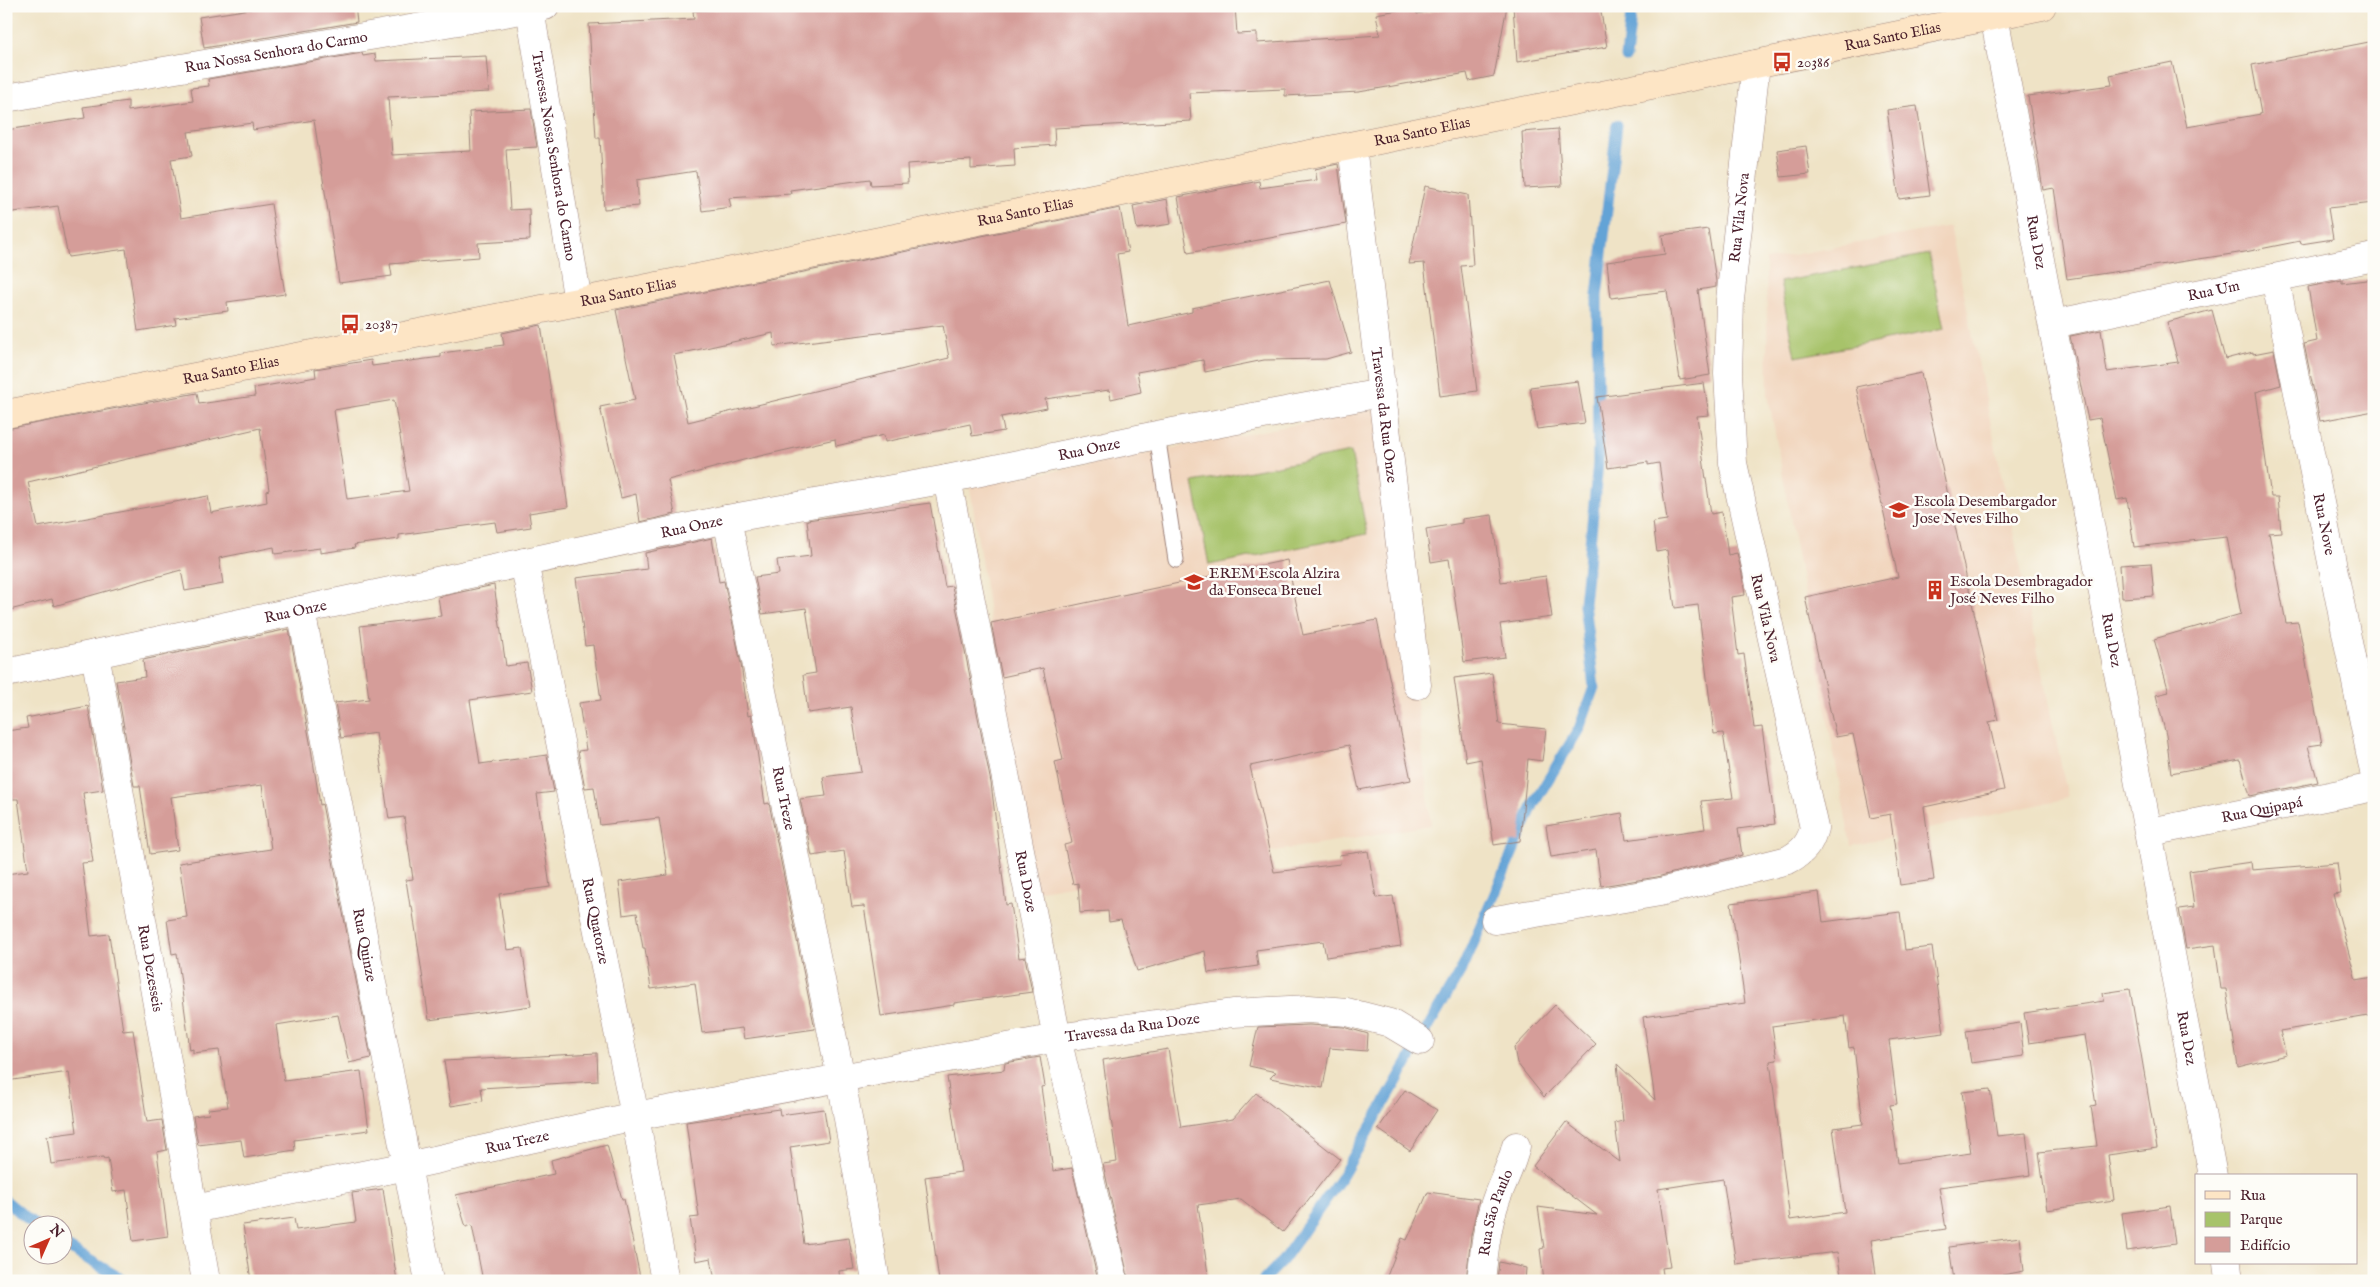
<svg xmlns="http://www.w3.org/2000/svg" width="2380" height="1287" font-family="'IM FELL English',serif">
<rect width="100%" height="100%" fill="#fdfcf7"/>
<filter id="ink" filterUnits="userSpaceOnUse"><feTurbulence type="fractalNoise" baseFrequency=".02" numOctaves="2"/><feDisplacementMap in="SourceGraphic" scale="10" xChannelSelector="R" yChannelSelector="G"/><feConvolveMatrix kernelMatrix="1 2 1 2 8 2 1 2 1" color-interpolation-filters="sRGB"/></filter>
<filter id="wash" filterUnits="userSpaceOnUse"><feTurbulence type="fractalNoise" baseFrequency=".0096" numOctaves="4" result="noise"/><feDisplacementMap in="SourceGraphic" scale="20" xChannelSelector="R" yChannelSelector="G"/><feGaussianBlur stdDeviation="1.12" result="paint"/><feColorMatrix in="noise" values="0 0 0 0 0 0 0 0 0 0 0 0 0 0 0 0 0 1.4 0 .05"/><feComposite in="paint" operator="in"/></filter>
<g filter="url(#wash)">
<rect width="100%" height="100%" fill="#efe3c6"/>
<g fill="#f1d5bd">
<polygon points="1950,226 2068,798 1851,846 1768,395 1766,260"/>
<polygon points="1383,408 1431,825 1035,891 999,678 970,487"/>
</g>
<g fill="#a7c36a" stroke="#78714a">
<polygon points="1929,254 1944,329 1795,357 1780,282"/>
<polygon points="1351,452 1367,534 1209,565 1193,482"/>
</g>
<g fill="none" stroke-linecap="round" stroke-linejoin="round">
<g stroke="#64a3d6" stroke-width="11">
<polyline points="1626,57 1632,6"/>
<polyline points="6,1201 34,1224"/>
<polyline points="62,1244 125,1281"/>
<polyline points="1263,1281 1283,1260 1341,1178 1464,965 1534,803 1579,729 1594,687 1584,604 1598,463 1597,296 1617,125"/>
</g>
</g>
<g id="blocks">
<g fill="#d59d99" fill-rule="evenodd">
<polygon points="251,6 355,6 357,22 204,48 199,17 251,9"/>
<polygon points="755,6 1235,6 1237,34 1257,33 1257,43 1380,35 1376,14 1415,7 1417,14 1456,6 1507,6 1494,76 1469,81 1467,73 1359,92 1285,96 1285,89 1189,93 1191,121 1054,128 1055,145 1014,148 1015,166 971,169 971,160 907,164 908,183 871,185 870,179 790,190 791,194 729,198 731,207 702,211 696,171 637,180 639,206 604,209 600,138 596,138 589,24 694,19 693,11"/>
<polygon points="1513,6 1600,6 1607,47 1517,62"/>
<polygon points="2374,41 2374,203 2328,208 2333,239 2301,244 2300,241 2245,252 2067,279 2054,188 2043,190 2028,96 2112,85 2110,75 2172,62 2187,127 2261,114 2252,65"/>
<polygon points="362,53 363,56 375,54 376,61 486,56 489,92 388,97 392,155 471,151 469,112 531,109 537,147 506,149 510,210 529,209 530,240 478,243 479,257 390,264 392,276 339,283 314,120 253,130 252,123 188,132 192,156 171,159 181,218 271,204 285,294 227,302 228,311 175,318 176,325 138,331 126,249 68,257 58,206 6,213 6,130 85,118 83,107 128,101 128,111 193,101 191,88 209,86 208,79"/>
<polygon points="1917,106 1930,195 1899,199 1887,110"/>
<polygon points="1558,129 1562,186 1525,188 1522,132"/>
<polygon points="1806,146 1810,174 1781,177 1777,150"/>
<polygon points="1338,164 1346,224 1188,253 1178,197 1259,181 1260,188 1317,180 1315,169"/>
<polygon points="1425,186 1468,195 1473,265 1461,266 1477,391 1440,396 1424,263 1409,264"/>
<polygon points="1167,199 1171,224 1137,229 1133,206"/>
<path d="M1120,208l8,44 -11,2 11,72 64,-14v-4l138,-28 21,72 -25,7 -62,1 -59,12 -2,-12 -66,12 4,20 -30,7 -2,-9 -64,9 2,9 -46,9 3,14 -32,5 -2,-12 -85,18 -1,-7 -48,11 -1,-7 -84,19 -83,22 7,34 -35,8 -4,-28 -15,4 -21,-91 35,-7 -19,-90zM943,325l6,33 -261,64 -14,-67 99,-22 1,13z"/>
<polygon points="1708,229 1716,281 1716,287 1698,290 1710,375 1680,380 1667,291 1611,298 1607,262 1665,254 1662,235"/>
<polygon points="2374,279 2374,411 2320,421 2304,344 2317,341 2308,287 2342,280 2342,283"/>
<polygon points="2212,310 2225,359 2253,352 2253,354 2274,350 2281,385 2256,392 2271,497 2278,497 2281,532 2269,533 2286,623 2298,622 2322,744 2308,746 2318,782 2250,796 2240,760 2171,773 2166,735 2156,695 2169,692 2154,639 2241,614 2227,537 2134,547 2127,498 2117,500 2100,418 2088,420 2070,336 2101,330 2107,372 2178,362 2167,322"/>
<path d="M541,325l27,182 -39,6 2,14 -34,5 -2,-10 -96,13v4l-45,6 1,3 -35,5v-5l-45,6 -1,-7 -55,11 4,26 -38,7 -4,-21 -127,36 -2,-7 -46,12v-182l191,-36 2,11 56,-8 -1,-8 62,-11 -1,-8 56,-9 1,6 69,-9v-4l63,-8 -2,-12zM394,400l15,91 -62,8 -13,-89zM260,428l9,62 -3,1 1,11 -56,11 -3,-17 -170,31 -10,-45z"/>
<polygon points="1921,373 1998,720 1989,722 2004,790 1924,807 1934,880 1900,885 1890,814 1871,818 1853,734 1836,737 1805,597 1898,577 1856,387"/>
<polygon points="1578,381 1585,423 1537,429 1530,387"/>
<polygon points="1704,383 1709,415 1697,416 1711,514 1722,512 1728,555 1737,553 1742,574 1745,595 1731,597 1738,655 1744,654 1754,728 1762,727 1775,824 1738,829 1742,855 1657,877 1601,886 1596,850 1551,857 1546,826 1622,813 1626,840 1705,829 1701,801 1733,798 1723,733 1714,734 1698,605 1675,608 1667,550 1657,552 1653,522 1667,520 1659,463 1648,465 1648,462 1608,468 1597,397"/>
<polygon points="930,503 945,587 952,586 991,783 1006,905 1011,904 1019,958 1025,957 1032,992 954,1003 954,1005 881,1016 864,906 852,907 844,851 812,856 800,799 826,796 823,777 861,772 851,707 808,713 803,675 816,673 806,608 762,614 755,577 779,574 777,560 811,556 807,520"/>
<polygon points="1492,515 1501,582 1546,576 1552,617 1500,624 1505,657 1464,662 1449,559 1431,562 1426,529 1462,523 1462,519"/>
<polygon points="712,538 719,582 724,581 741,664 748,716 751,715 753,724 765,804 769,803 815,1029 744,1039 742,1028 702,1033 695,983 651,989 645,948 643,948 637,913 623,915 619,882 668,875 659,818 600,825 594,787 585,788 578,751 586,750 579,703 601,700 593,645 585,646 576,578 647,569 645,553"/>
<polygon points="1287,560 1303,635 1377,620 1411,780 1359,790 1349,745 1250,766 1274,872 1340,864 1339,855 1368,851 1376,898 1393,896 1401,946 1326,957 1323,941 1256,950 1258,966 1208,973 1205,951 1137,971 1121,920 1109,922 1108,911 1080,913 1078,883 1073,884 1064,845 1072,843 1055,762 1063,760 1043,668 1002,677 991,623"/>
<polygon points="2151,563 2154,596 2122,598 2120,565"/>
<polygon points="494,585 506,666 527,663 532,691 470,700 480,764 547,755 554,792 537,794 550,887 499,894 507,950 522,948 531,1006 429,1020 412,906 410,906 406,880 413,879 404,817 389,819 376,733 341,738 335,703 369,699 360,626 441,616 438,597"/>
<polygon points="289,629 310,742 320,805 322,804 371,1058 349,1063 338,1015 276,1025 284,1081 361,1071 369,1130 294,1140 295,1150 244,1158 241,1140 198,1145 193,1116 209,1114 208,1109 228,1107 219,1050 193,1053 193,1049 190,1050 177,953 172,954 167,920 187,917 179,863 271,849 262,785 171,797 178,850 150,854 140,786 134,786 116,681 145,677 143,660"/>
<polygon points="1492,673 1499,724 1546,729 1542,761 1528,759 1520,841 1494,845 1481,759 1466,762 1454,678"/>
<polygon points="88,706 103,790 83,793 93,862 82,863 91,936 109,934 123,1031 133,1030 147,1122 162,1120 167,1150 157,1152 168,1236 133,1241 126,1190 113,1192 108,1158 104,1159 103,1157 51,1164 47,1136 77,1132 69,1072 6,1081 6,874 28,871 18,799 12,799 6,762 6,731 28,728 26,718"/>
<polygon points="2251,862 2252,870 2337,863 2341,893 2333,894 2356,980 2374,977 2374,1015 2280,1031 2286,1055 2238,1067 2226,989 2221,989 2215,945 2186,949 2179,909 2194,907 2189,871"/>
<path d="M1819,892l4,30 77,-10 5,38 27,-3 12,86 -55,7 8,64 -7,1 8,58 73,-10 -9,-61 28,-3 7,47 29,-3 5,42 -92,12 7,42 -75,11 6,41h-35l-5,-29 -101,12 -13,-85 -65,10 12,78 -8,1 2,13h-120l-4,-32 4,-1 -6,-41 59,8 -64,-49 33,-44 54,40 -5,-39 8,-2 -6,-57 38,36 -12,-83 102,-14 -14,-100zM1845,1016l4,32 5,-1 9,77 -30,4 12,84 -55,8 -20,-159 7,-1 -5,-34z"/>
<polygon points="2130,989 2157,1148 2108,1155 2114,1200 2047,1210 2039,1152 2097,1146 2091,1106 2096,1105 2085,1035 2029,1043 2024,1013 2104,1001 2103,993"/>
<polygon points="1555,1005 1596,1044 1544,1097 1517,1063 1514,1048"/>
<polygon points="2020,1023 2024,1056 1971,1063 1966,1031"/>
<polygon points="1309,1025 1344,1027 1368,1034 1367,1051 1330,1048 1323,1088 1270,1078 1276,1072 1249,1066 1258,1027"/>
<polygon points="1168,1049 1181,1127 1233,1119 1256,1093 1340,1159 1283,1232 1241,1199 1198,1205 1209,1281 1129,1281 1103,1164 1117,1162 1103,1060"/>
<polygon points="597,1053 598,1081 481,1088 483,1101 451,1106 444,1061"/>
<polygon points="1040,1057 1045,1086 1041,1087 1053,1171 1072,1168 1098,1281 939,1281 925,1177 961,1172 947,1077 1004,1070 1005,1063"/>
<polygon points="1405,1090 1437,1110 1410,1151 1378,1129"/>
<polygon points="779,1109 780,1115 824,1109 829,1141 790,1147 804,1244 849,1238 854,1269 839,1271 840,1281 715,1281 711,1258 696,1261 690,1218 699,1217 686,1122"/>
<polygon points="607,1145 622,1199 624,1199 640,1277 621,1281 483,1281 472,1225 466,1227 456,1195 554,1174 551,1160"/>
<polygon points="383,1189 397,1281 251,1281 243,1225 294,1218 296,1230 356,1222 352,1193"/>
<polygon points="1428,1192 1479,1199 1471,1235 1466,1281 1385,1281 1402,1238 1407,1240"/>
<polygon points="2170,1206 2175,1244 2127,1251 2122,1213"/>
<polygon points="2020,1237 2024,1271 1987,1278 1986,1275 1954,1280 1949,1247"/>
<polygon points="1499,1262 1526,1268 1525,1281 1497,1281"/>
</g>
</g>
</g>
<g filter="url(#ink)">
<use href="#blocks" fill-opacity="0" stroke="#9c8178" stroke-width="1"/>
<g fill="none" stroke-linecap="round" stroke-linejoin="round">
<defs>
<polyline id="lane" points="1157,435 1176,560"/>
<g id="street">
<path id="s1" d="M530,9l48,293"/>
<path id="s2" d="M1994,16l219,1160"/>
<path id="s3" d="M6,98l539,-92"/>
<path id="s4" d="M1352,146l65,539"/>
<path id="s5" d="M2275,278l99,494"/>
<path id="s6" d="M2053,324l321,-67"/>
<path id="s7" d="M947,479l110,559 57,243"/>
<path id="s8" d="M727,519l114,559 35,203"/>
<path id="s9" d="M524,562l111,554 30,165"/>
<path id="s10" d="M301,610l128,671"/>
<path id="s11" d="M95,654l111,627"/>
<path id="s12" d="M6,673l721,-154 220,-40 210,-44 224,-42"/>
<path id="s13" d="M2150,832l224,-45"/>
<path id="s14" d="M1495,920l165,-28 128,-32c15,-8 22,-16 26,-32l-81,-365 -5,-89 2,-74 26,-236"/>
<path id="s15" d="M194,1209l213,-43 228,-50 422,-78 176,-25 76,-4 38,3 43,11 30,18"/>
<polyline points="2227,1263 2229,1281"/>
<path id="s16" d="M1481,1281c3,-28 6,-58 16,-84 7,-18 15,-33 19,-51"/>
</g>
<g id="secondary">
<path id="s17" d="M6,414l572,-112 1464,-296"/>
</g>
</defs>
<use href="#lane" stroke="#9c8178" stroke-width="17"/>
<use href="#street" stroke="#9c8178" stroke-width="29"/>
<use href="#secondary" stroke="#9c8178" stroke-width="29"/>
<use href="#lane" stroke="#fff" stroke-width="15"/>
<use href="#street" stroke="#fff" stroke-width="28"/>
<use href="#secondary" stroke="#fde5c5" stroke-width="28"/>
</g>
</g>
<defs>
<symbol id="bus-bare" viewBox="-9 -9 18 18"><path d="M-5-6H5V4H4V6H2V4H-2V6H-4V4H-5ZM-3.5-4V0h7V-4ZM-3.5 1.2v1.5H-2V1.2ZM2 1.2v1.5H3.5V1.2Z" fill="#c8321e" stroke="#fdfcf7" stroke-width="2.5" paint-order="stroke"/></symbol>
<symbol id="school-bare" viewBox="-9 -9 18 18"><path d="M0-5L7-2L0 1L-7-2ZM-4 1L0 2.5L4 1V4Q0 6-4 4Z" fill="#c8321e" stroke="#fdfcf7" stroke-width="2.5" paint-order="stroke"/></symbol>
<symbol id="building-bare" viewBox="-9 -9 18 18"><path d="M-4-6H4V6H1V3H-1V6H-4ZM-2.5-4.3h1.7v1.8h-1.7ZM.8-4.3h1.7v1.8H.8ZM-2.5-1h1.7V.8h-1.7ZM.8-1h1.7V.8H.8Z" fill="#c8321e" stroke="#fdfcf7" stroke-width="2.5" paint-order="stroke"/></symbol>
</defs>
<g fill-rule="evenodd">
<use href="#bus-bare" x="1768" y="48" width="28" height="28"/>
<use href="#bus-bare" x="336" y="310" width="28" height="28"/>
<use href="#school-bare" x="1885" y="496" width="28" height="28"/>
<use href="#school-bare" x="1180" y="568" width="28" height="28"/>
<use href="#building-bare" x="1921" y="576" width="28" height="28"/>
</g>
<g text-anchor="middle" stroke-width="5" stroke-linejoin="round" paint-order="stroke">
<g font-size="15" fill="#4a1f2b" stroke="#fdfcf7">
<text dy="5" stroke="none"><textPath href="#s17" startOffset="1924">Rua Santo Elias</textPath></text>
<text dy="5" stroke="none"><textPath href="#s3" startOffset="274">Rua Nossa Senhora do Carmo</textPath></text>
<text dy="5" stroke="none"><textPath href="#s17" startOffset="1444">Rua Santo Elias</textPath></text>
<text dy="5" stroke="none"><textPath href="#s1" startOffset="149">Travessa Nossa Senhora do Carmo</textPath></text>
<text dy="5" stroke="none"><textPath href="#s17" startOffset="1039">Rua Santo Elias</textPath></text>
<text dy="5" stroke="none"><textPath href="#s14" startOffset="962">Rua Vila Nova</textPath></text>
<text dy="5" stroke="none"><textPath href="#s2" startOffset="230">Rua Dez</textPath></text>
<text dy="5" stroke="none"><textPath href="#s6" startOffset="164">Rua Um</textPath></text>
<text dy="5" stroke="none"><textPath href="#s17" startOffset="634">Rua Santo Elias</textPath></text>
<text dy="5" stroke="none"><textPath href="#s17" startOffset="229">Rua Santo Elias</textPath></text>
<text dy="5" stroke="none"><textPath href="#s4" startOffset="271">Travessa da Rua Onze</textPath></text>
<text dy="5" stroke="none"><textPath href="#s12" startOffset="1106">Rua Onze</textPath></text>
<text dy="5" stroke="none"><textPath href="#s5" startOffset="251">Rua Nove</textPath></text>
<text dy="5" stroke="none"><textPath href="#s12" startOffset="701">Rua Onze</textPath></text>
<text dy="5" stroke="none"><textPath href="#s12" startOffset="296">Rua Onze</textPath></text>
<text transform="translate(1766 618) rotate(77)" y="5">Rua Vila Nova</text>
<text dy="5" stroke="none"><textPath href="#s2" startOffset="635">Rua Dez</textPath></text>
<text dy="5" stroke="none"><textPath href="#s8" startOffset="285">Rua Treze</textPath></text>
<text dy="5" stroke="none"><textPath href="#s13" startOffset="114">Rua Quipapá</textPath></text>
<text dy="5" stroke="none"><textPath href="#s7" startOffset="410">Rua Doze</textPath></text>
<text dy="5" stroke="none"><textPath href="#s9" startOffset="366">Rua Quatorze</textPath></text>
<text dy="5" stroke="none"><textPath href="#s10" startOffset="341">Rua Quinze</textPath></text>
<text dy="5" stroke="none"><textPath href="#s11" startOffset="319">Rua Dezesseis</textPath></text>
<text dy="5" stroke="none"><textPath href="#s15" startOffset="956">Travessa da Rua Doze</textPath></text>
<text dy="5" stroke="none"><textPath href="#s2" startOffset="1040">Rua Dez</textPath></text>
<text dy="5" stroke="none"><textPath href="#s15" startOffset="330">Rua Treze</textPath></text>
<text dy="5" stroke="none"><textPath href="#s16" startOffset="70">Rua São Paulo</textPath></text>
</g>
<g font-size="15" fill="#4a1f2b" stroke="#fdfcf7" text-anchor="start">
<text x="1797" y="67">20386</text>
<text x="365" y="329">20387</text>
<text x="1914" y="506">Escola Desembargador<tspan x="1914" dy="17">Jose Neves Filho</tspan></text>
<text x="1209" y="578">EREM Escola Alzira<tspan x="1209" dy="17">da Fonseca Breuel</tspan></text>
<text x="1950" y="586">Escola Desembragador<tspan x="1950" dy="17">José Neves Filho</tspan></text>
</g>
</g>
<rect width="2380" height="1287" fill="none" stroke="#fdfcf7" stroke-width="25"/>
<rect x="2195" y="1174" width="162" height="90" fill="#fdfcf7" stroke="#b5a4a5"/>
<rect x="2205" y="1191" width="25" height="8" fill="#fde5c5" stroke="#b5a4a5"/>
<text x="2240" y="1200" font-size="15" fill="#4a1f2b">Rua</text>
<rect x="2205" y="1212" width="25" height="15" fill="#a7c36a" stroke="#b5a4a5"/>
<text x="2240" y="1224" font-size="15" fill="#4a1f2b">Parque</text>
<rect x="2205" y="1237" width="25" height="15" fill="#d59d99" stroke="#b5a4a5"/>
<text x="2240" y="1250" font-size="15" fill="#4a1f2b">Edifício</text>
<g transform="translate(48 1240) rotate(45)"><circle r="24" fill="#fdfcf7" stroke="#b5a4a5"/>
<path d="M0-4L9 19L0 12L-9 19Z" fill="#c8321e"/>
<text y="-8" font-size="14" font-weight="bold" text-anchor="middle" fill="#4a1f2b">N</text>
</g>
</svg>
